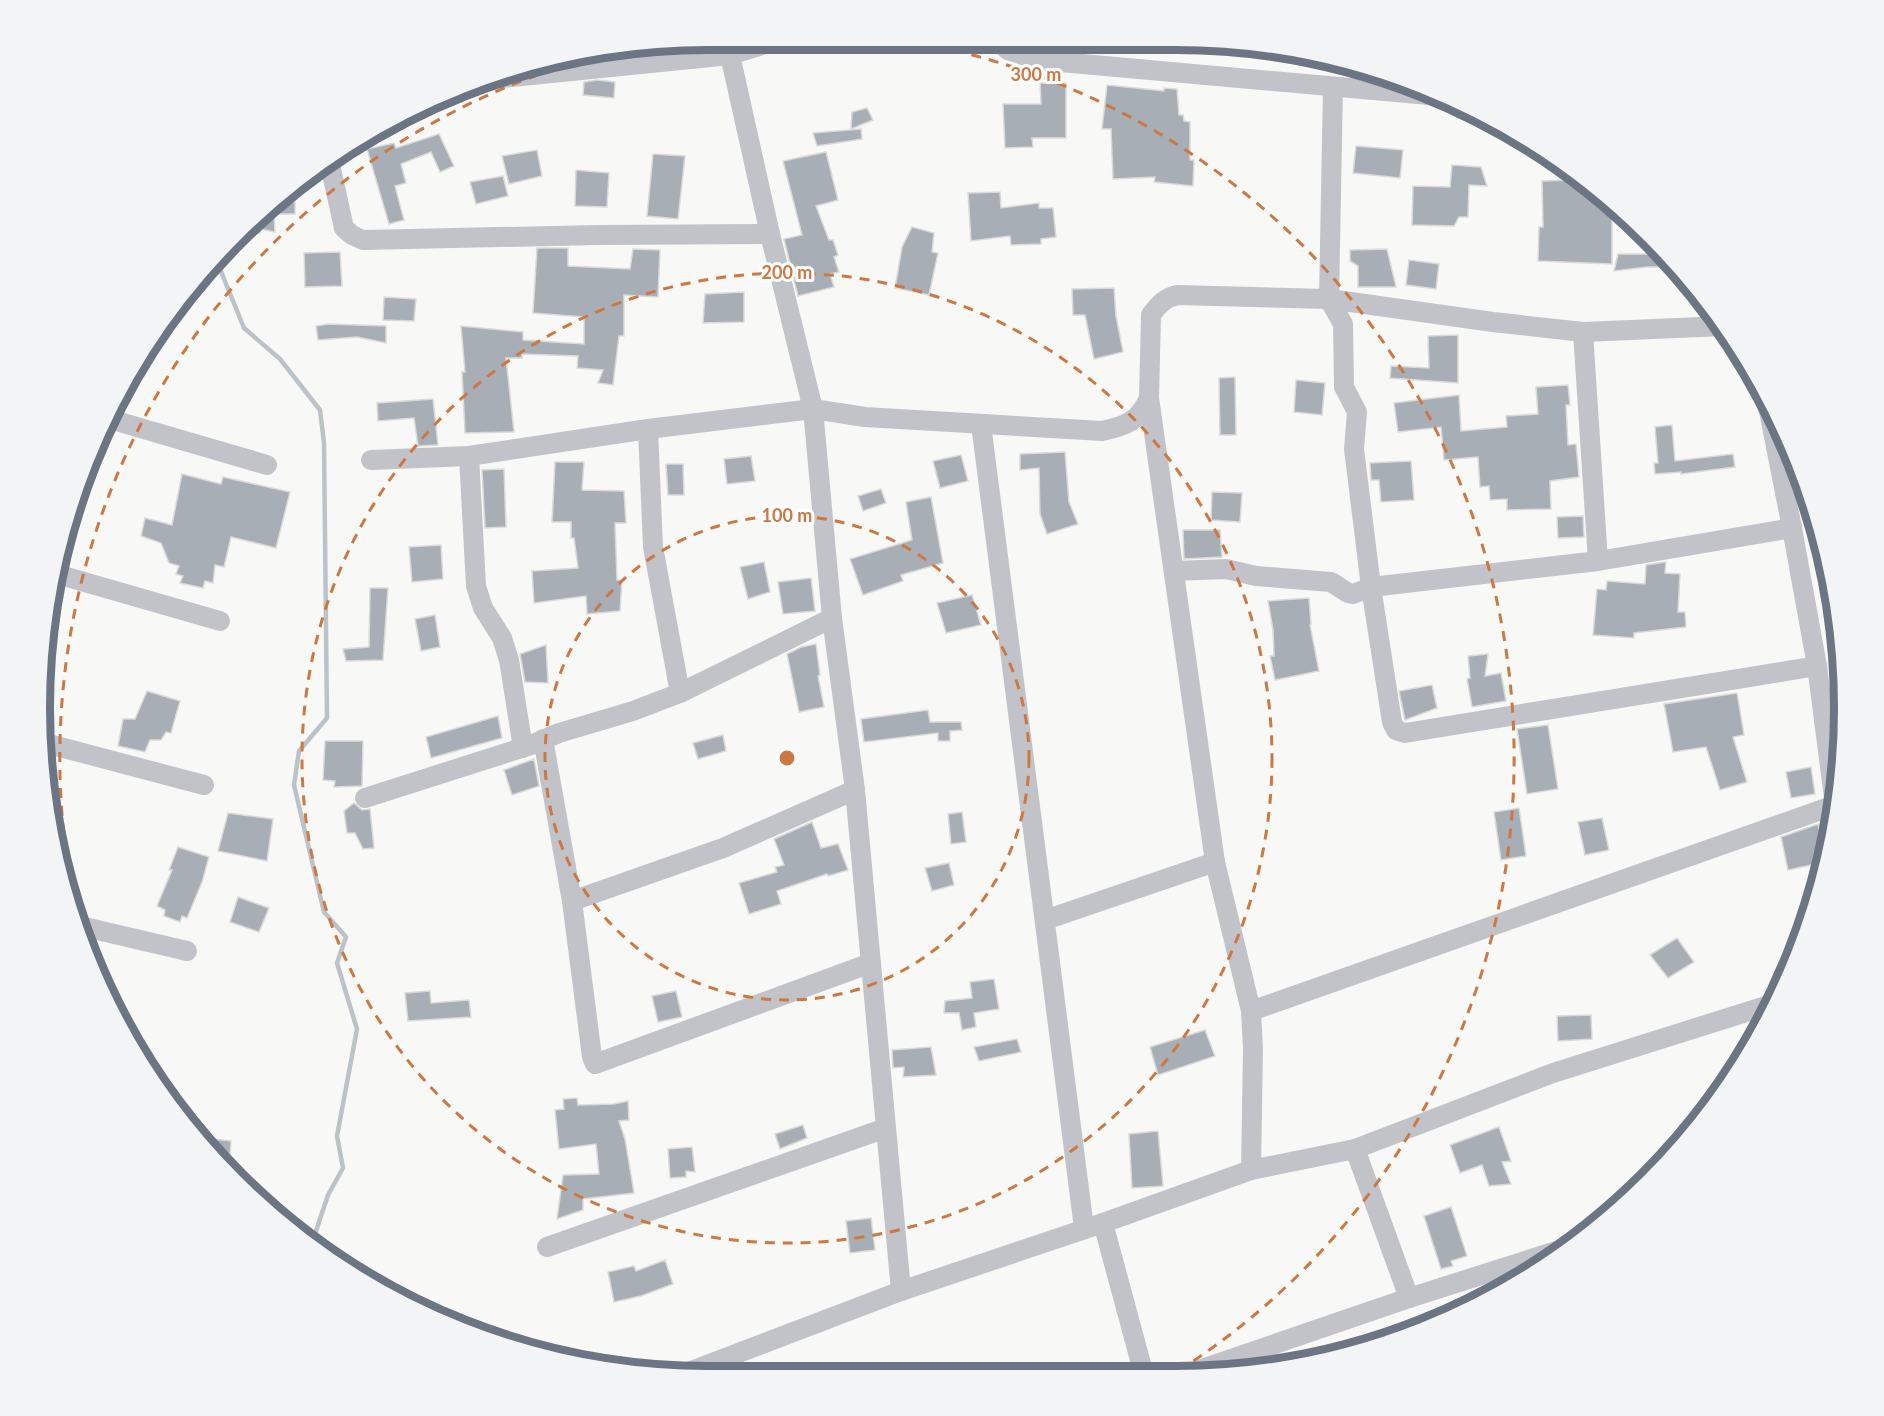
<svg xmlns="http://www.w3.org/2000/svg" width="1884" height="1416" font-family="Lato,sans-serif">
<rect width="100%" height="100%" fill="#f8f9f7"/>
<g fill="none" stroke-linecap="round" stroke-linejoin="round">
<polyline stroke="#bbc2c8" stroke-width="4.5" points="212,260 220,269 244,328 280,359 320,410 324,443 327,718 299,751 294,785 324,912 346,937 337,963 357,1029 337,1136 343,1168 328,1195 312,1243"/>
</g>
<g fill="#a8aeb5" stroke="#dadbd9" stroke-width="1.5">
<polygon points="597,80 615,82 614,98 583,95 584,82"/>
<polygon points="1040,83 1066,83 1066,138 1032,138 1033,147 1005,148 1003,104 1041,104"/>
<polygon points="1107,85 1164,91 1164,88 1177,89 1179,115 1183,115 1184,121 1190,122 1190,160 1194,160 1193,186 1154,182 1155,177 1113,179 1111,129 1102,129"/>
<polygon points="867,108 873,120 851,129 852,112"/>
<polygon points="861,129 862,139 817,146 813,133"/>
<polygon points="439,134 454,166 440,172 431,152 401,164 406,183 395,186 404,220 389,224 367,149 394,143 396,148"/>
<polygon points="1356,146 1403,150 1400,178 1353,173"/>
<polygon points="537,150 542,176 509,184 502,156"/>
<polygon points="826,152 838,200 816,206 829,240 833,240 838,255 834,257 839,272 830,274 834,287 798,296 784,239 802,235 783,161"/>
<polygon points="653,154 685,156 678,219 647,216"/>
<polygon points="1452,165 1481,167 1487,186 1469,185 1468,217 1459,217 1454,226 1412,225 1413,186 1450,187"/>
<polygon points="576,170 609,173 607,207 575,206"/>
<polygon points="503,176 508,196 476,204 470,182"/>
<polygon points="1573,180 1573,182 1589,183 1612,203 1612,264 1538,261 1539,227 1543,227 1542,181"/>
<polygon points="1000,192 1001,208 1039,203 1039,208 1053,208 1056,237 1041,239 1041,244 1011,245 1010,236 971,241 968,193"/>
<polygon points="272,201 295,202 295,214 274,214 275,232 260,229 260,233 238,234"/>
<polygon points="912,227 934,233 932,252 938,253 929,295 895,288 902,247"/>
<polygon points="537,248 568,248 568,266 630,269 633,249 660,250 658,297 624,295 624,336 619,336 613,385 598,383 603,370 577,368 578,356 522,354 522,358 506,358 514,432 465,433 462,372 465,372 461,326 523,332 523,340 584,344 584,317 533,313"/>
<polygon points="1387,249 1396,287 1358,287 1358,266 1350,261 1350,250"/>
<polygon points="1647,251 1662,251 1666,256 1666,267 1647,267 1614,271 1618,254 1647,254"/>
<polygon points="340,252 342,286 305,287 304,253"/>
<polygon points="1409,260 1439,264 1436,289 1406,285"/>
<polygon points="1114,288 1116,316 1123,352 1094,359 1085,315 1073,315 1072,289"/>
<polygon points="744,292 744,322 703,323 705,294"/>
<polygon points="384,297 416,299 414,321 383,320"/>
<polygon points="328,324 386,326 386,343 357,337 318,340 316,326"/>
<polygon points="1458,335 1458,383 1390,378 1391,366 1429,368 1428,336"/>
<polygon points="1235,377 1236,435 1220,435 1219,378"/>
<polygon points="1296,380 1325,383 1322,415 1294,412"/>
<polygon points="1568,385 1570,405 1566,405 1568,445 1576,444 1579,477 1550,481 1551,509 1507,510 1507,499 1490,500 1489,486 1480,487 1478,457 1444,460 1441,427 1398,432 1394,403 1459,395 1461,431 1507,427 1506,416 1538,414 1536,387"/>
<polygon points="433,399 438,445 418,446 414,418 378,421 377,403"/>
<polygon points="1672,425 1675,461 1733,454 1735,467 1681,474 1681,472 1655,474 1654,463 1658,463 1655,427"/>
<polygon points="1065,452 1069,502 1078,524 1047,534 1040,514 1039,468 1020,470 1020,454"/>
<polygon points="961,455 968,481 940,488 933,461"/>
<polygon points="751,456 755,481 727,484 724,459"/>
<polygon points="1411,461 1414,500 1381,502 1379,480 1371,480 1370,463"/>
<polygon points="555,462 584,462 582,490 624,491 626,523 615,523 617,580 622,580 620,611 587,614 586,596 534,603 532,571 578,568 574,538 571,538 571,522 552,522"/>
<polygon points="666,464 683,464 684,495 668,495"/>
<polygon points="504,469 506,527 485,528 482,470"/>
<polygon points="182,474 221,484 223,477 290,492 276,548 231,537 224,567 215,565 213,583 205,581 203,588 180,583 183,576 176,574 179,566 169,563 161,543 141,536 145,518 172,525"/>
<polygon points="881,489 886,503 863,511 858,496"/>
<polygon points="1212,492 1242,493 1240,522 1211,520"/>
<polygon points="931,497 943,563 901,575 903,581 863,595 850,559 912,540 906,502"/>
<polygon points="1583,516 1584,537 1558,538 1557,517"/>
<polygon points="1183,530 1220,530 1222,557 1184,559"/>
<polygon points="441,545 443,579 412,582 409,547"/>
<polygon points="764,562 770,592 748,599 740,567"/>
<polygon points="1666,562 1665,573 1680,574 1678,612 1685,612 1686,627 1634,633 1634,638 1593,635 1597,589 1606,590 1607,581 1645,584 1646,565"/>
<polygon points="811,578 815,611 783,614 778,582"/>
<polygon points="370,588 388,588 383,660 346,661 343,649 369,647"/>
<polygon points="972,595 981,625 946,633 937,603"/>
<polygon points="1309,598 1311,624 1310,625 1319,671 1275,680 1270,656 1274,656 1273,630 1268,601"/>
<polygon points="435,615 440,647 421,651 415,619"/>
<polygon points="816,644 820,675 818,676 824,707 799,712 787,654 801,647"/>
<polygon points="546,645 548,683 525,682 520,654"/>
<polygon points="1488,654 1485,676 1501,673 1506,701 1472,707 1467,679 1470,678 1468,656"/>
<polygon points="1432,685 1437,708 1405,720 1399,691"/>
<polygon points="147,691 180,701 171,733 166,732 161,740 150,740 145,752 118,746 123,719 135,719"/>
<polygon points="1737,693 1744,735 1733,737 1747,782 1720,790 1706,747 1673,752 1664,704"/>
<polygon points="928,710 930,722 961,722 962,730 950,731 950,741 938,741 938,733 864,742 861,719"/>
<polygon points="498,716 502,738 431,758 426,737"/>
<polygon points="1548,725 1558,789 1527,794 1517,729"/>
<polygon points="723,735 726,751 698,759 693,743"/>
<polygon points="325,741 363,741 362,786 334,787 335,781 323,780"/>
<polygon points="534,759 539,786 512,795 504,770"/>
<polygon points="1811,767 1815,794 1791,798 1786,772"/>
<polygon points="354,803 362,810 370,809 374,848 363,849 355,833 347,833 344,811"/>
<polygon points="1519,808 1526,856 1501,860 1494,812"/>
<polygon points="962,812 966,842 951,844 948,814"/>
<polygon points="228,813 273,819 267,861 218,851"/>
<polygon points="1602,818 1609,850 1585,855 1578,822"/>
<polygon points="812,822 821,848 838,844 848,870 828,876 827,874 777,891 781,904 749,914 739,883 777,872 775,867 784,865 774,839"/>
<polygon points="1818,824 1825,862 1788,870 1781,837"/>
<polygon points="178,847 209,857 202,882 187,918 182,916 180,922 164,916 165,910 157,906 172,870 169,870"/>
<polygon points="949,863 954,885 932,891 925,868"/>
<polygon points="238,897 269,908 259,932 230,922"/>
<polygon points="1677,938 1694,962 1668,978 1650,955"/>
<polygon points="994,979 999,1009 974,1013 976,1027 962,1030 959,1013 944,1013 945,1001 972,998 970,982"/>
<polygon points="430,991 431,1003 469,1000 471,1017 408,1021 405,993"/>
<polygon points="676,991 682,1017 658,1022 652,996"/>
<polygon points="1591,1015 1592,1039 1558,1041 1557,1016"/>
<polygon points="1205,1030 1215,1056 1158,1075 1150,1047"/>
<polygon points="1017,1039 1021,1052 979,1061 974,1047"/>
<polygon points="931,1047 936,1075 903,1077 904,1067 893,1068 892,1050"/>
<polygon points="577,1098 578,1105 614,1104 628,1101 629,1120 619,1121 625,1139 634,1193 583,1199 583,1210 557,1219 563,1175 599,1174 596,1144 559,1149 555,1110 564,1109 563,1099"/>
<polygon points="803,1125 807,1138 780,1149 775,1134"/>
<polygon points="1499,1127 1511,1161 1502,1162 1511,1184 1489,1186 1482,1165 1460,1173 1450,1145"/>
<polygon points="1158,1131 1163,1186 1132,1188 1129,1134"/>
<polygon points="203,1138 231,1141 230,1157 218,1155"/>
<polygon points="692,1147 695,1172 686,1171 686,1177 670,1178 668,1149"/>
<polygon points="1451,1207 1467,1256 1451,1261 1453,1266 1441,1269 1424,1216"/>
<polygon points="871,1218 875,1250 850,1253 846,1221"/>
<polygon points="665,1260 673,1284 641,1296 614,1302 608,1272 634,1266 636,1271"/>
</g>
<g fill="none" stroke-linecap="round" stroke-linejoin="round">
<g stroke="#c1c3c8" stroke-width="20">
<polyline points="997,40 1008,50 1038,60 1440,96"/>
<polyline points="730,55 770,234 813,409 832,618 855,790 901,1291"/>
<polyline points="493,79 730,55 782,39"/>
<polyline points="1333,87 1329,299 1343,324 1344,387 1357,412 1354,449 1371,587 1392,722 1396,730 1405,733 1817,666"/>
<polyline points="329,160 344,228 352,235 363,240 598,235 770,234"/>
<polyline points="1583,332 1598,561"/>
<polyline points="1149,398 1215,862 1251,1011 1253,1049 1251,1170"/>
<polyline points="1767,401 1792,528 1817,666 1835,805"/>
<polyline points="106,418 267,465"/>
<polyline points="981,424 1084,1228"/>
<polyline points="648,429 653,547 680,693"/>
<polyline points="469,456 476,586 483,608 502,638 509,660 523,748"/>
<path d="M371,460l98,-4 179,-27 165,-20 52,8 237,14c24,-5 37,-10 47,-33l2,-83c8,-11 14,-17 26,-20l152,4 164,23 90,10 141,-6"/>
<polyline points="1174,571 1226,569 1256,576 1331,582 1348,593 1353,594 1371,587 1598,561 1792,528"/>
<polyline points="53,573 220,621"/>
<polyline points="1824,722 1844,719"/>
<polyline points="543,739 572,901 592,1057 595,1064 871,963"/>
<polyline points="41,742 204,785"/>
<polyline points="365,798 531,745 559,733 633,711 680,693 832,618"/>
<polyline points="572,901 723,848 855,790"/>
<polyline points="1045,920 1215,862"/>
<polyline points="76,925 187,951"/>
<polyline points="1251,1011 1835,805"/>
<polyline points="1355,1149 1409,1298"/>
<polyline points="1103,1223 1143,1371"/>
<polyline points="547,1247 886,1128"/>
<polyline points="691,1371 901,1291 1103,1223 1251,1170 1355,1149 1553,1073 1772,1004"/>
<polyline points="1196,1371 1409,1298 1569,1247"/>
</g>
</g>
<g fill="none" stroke="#cd7843" stroke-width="3" stroke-dasharray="10 8">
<circle cx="787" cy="758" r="242"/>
<circle cx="787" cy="758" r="485"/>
<path d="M83 940A727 727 0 0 1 617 51M901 40A727 727 0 0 1 1178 1371"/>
</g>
<path d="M0 0H1884V1416H0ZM708 50H1176A658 658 0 0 1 1834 708V708A658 658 0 0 1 1176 1366H708A658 658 0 0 1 50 708V708A658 658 0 0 1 708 50Z" fill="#f3f4f5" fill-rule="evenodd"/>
<path fill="none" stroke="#6c7584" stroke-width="8" d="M708 50H1176A658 658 0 0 1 1834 708V708A658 658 0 0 1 1176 1366H708A658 658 0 0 1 50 708V708A658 658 0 0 1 708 50Z"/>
<circle cx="787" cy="758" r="9" fill="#cd7843" stroke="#fff" stroke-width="3"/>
<g font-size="18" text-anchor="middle" font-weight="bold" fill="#cd7843" stroke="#fff" stroke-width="6" stroke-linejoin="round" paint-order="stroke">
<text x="1036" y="81">300 m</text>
<text x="787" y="279">200 m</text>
<text x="787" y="522">100 m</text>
</g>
</svg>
